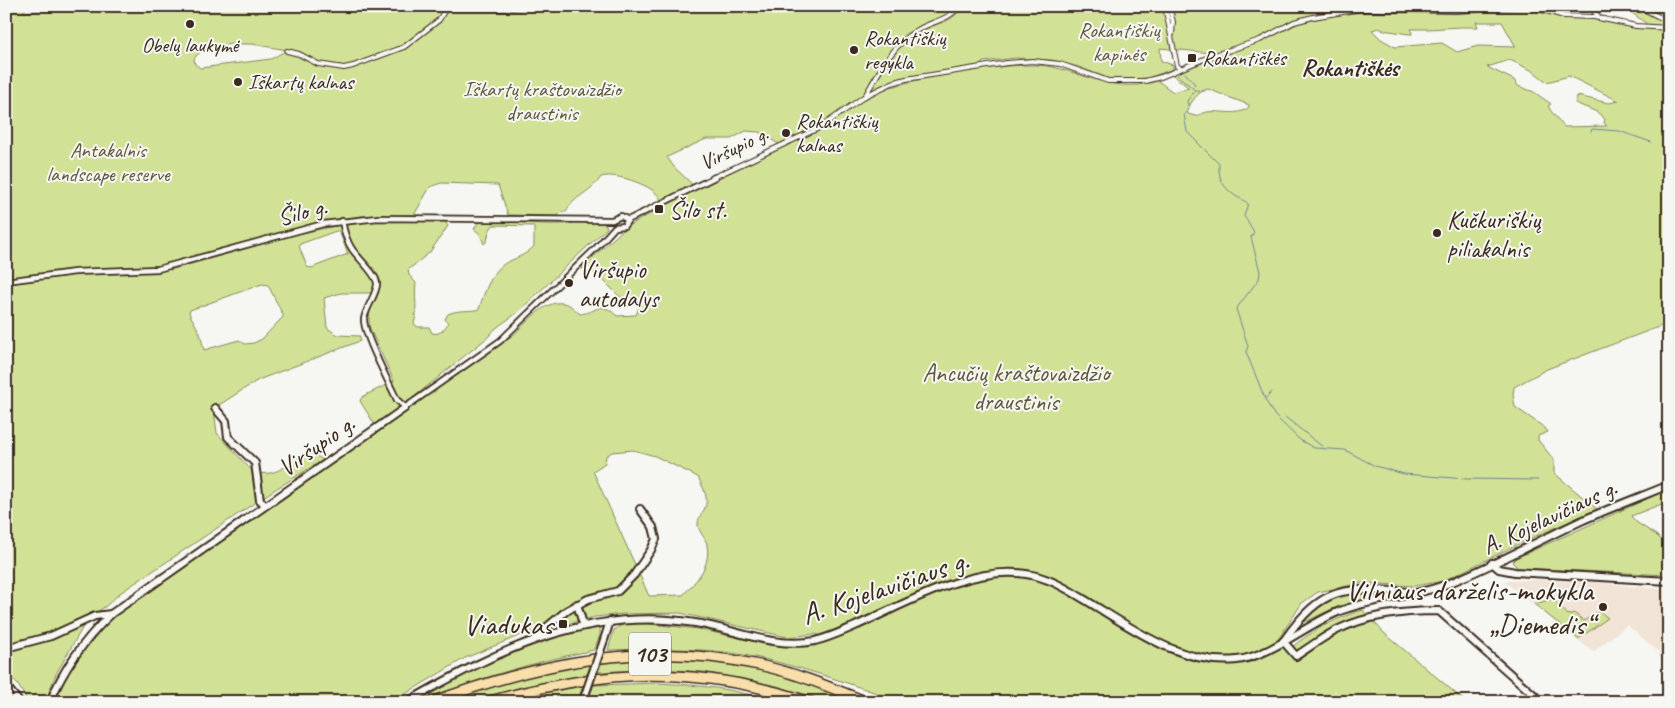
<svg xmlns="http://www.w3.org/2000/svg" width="1675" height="708" font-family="Caveat,sans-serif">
<rect width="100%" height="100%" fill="#f6f6f2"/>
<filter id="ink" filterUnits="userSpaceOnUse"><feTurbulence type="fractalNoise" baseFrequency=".02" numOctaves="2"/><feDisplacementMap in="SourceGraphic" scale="10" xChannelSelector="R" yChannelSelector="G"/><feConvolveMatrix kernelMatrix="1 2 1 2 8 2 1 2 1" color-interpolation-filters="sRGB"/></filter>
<g filter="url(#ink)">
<polygon fill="#f1e3d6" points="1533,580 1581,581 1669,590 1669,664 1658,655 1660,653 1627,625 1593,652 1504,581"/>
<g fill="#d1e296" stroke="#86865a" fill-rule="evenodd">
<path d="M6,6h22l-5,6 31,-3 7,-3h893l-4,7 -45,21 -32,44 -3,4 4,2c11,-16 22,-35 36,-47 16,-16 40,-8 52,-31h416l-80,13 -38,20 -48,14 -52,-5 1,13 12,4v4l-25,9 -35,2 -34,-13 -27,-7 -37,-2 -32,4 -2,3 -77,13 -21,8c9,3 17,-2 26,-4 35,-8 82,-16 118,-17 50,-2 76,32 131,16l15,11 16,-4 -17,-14 93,-34 34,-17 39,-9 31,-4 94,2 66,-5 27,8 34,2 62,11 -29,-22h46v317l-122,46 -33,18 -1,8 2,12 30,21 3,4 -10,4v4l16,20v13l43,36 -72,32 -82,40 -28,5 -53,-3 -44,9 -16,11 -23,35 8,13c24,-20 46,-32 76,-41l21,23 82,69h-563c-54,-18 -109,-39 -165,-48 -44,-7 -87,-5 -130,-4l6,-20 11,-7h15l58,6 73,16 30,2 26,-5 -3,-4 -8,-4 -29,3 -107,-24 -57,1 -28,3 -74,18 -56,23 -73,44h-336c6,-40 52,-80 81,-104l376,-263c13,-11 31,-35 50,-32 7,1 12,7 17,11 20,-2 18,-15 37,2l19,-1 5,-12 -2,-3 -19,-3 -23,-23 -16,-6 45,-41 74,-40 95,-46 -13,5 -23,-14 -13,-1 -15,8h-25l-39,18 7,10 19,18 -31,16c-3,-4 -6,-9 -11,-12 -12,-7 -36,-16 -50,-12 -9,15 -28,19 -35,35h-5l-3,4 -50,-1 -10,-30 -57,-2 -11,4 -16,28 -53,1 -42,6 -149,41v7l127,-36 48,-10 28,-3 71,-1 4,6 -18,26 -22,18 1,5 7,8c-2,13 2,28 -2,41l4,3h11l3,6c8,2 12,-3 16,-10l-3,-4 3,-5c11,-5 23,-2 31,-5 5,-15 11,-35 25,-45 10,-6 22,-8 30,-18v-20l-41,-1 -4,6 -2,10 -3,3 -4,-10 -6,-5 4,-6 11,-3c23,1 48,5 71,4 15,0 32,-8 46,1l1,3 -90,85 -21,15 -8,9 -79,64 -34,24 -15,-24 2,-4 32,-16 -24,-52c-3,-13 1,-24 7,-36h-36l-17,5 3,30 11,7 22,1v5l-102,39 -39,25 -5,5 3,23 37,40c5,0 11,1 16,0 22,-4 31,-29 53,-13l-49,30 -154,103 -14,13 -18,12 -32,56 -11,28h-17l-10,-17 -12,-13zM1476,22h26l14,25 -38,-1 -21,6 -15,-9 -47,4 -14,-8 -9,-9 7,-2 4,2 26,4h3l-1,-5c24,1 43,-3 67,-2zM232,44h20l35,6 -16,9 -71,9 -5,-4 -1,-5c6,-12 25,-13 38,-15zM1510,60l23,11 14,11 22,-6 50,25 -10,2 -32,-7 -2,7 22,9 8,7 -1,4 3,3 -43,1c-5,-7 -12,-13 -16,-21l3,-2 -17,-12 -16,-6 -4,-6 -27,-13zM1208,89l41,16v2c-11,10 -29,3 -42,5 -4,1 -8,3 -12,4l-7,-2 -1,-3c4,-9 11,-20 21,-22zM336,231h3l9,23 -37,14 -4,-1 -8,-21 1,-2zM262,284l6,1 15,30v2l-21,22 -8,4 -9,1 -6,-4 -35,10 -4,-17 -11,-20 1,-3zM633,450l22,6 43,21c5,11 12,21 6,33 -3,4 -6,9 -6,14 0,8 8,13 9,21 4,22 -11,36 -24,50l-34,1 -56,-125 12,-8 1,-7 6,-4z"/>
<polygon points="1669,489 1669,501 1631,516 1636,522 1656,535 1669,547 1669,575 1518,568 1512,562 1516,558"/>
<path d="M1364,593h10l2,3 -44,13 -27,13 -2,-2c17,-19 35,-26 61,-27z"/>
<polygon points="1553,599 1568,615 1574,613 1584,621 1599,611 1608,618 1578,639 1534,604"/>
<path d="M594,626l6,1v8l-6,15c-60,12 -117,28 -173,52h-5l35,-23 63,-31z"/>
<polygon points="646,658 714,661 778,673 856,702 822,702 777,686 704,672 661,669 598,672 602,661"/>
<polygon points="592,661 587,674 521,687 474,702 442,702 499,681"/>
<path d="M658,683c40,2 77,5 114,19h-185l7,-17z"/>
<polygon points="583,686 577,702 509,702 537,694"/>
</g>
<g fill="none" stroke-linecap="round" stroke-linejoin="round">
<g stroke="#6d8398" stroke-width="1">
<polyline points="1185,73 1195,84 1193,86"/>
<path d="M1177,75l18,15 -8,11 2,9 -5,4 3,18 32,32c-1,14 4,23 15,31 5,4 10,4 14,9l-4,11 10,17 -3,5 9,35 -1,7 -23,30 12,37 -2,6 20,49 9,15 25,24 14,8 31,2 30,16 29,8 62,5 72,1"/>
<polyline points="1196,90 1205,91"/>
<polyline points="1591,132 1592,129 1619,131 1651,142"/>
<polyline points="1266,398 1272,392"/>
<polyline points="1285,417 1323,447"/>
</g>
<defs>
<g id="minor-far2">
<polyline points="493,6 500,9 532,6"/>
<polyline points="1165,6 1177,66 1180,68"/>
<polyline points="1169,6 1173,22 1172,34"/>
<polyline points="1529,6 1564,16 1594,17 1636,26 1669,28"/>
<polyline points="1589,6 1599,17"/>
<polyline points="1638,6 1669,22"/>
<polyline points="1665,6 1669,8"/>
<polyline points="287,51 299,54 318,64 344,68 353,66 404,47 439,20 447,6"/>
<path d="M865,96c13,-22 28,-52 51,-65 15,-10 32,-10 44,-25"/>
<polyline points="712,178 821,127 865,96 892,83 906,79 1007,63 1033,61 1060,64 1108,81 1145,81 1161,77 1209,57 1260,40 1294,22 1313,17 1361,9 1456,11 1523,6"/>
</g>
<g id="minor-far1">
<polyline points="612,220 621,216 628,220"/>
<path d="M342,221c2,11 4,19 10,28 6,9 24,25 25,34 1,9 -11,24 -13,36 -1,15 26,65 33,81l8,7"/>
<polyline points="6,281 75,272 158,269 323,224 378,218 612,220"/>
<polyline points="403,409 500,341 597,247 615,227 624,226 628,220 715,177"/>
</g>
<g id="minor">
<polyline points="215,408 226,421 228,437 255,463 260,500 265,505"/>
<polyline points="1492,563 1499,569 1515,572 1669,581"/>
<polyline points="577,604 583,624"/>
<polyline points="535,637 566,611 588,599 618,591 634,575 651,550 656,539 653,527 640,509"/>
<polyline points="605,637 610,621"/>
<path d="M1285,639c39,-56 62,-51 125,-47"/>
<path d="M1283,641l13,15c14,-9 28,-20 43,-27 31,-15 67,-18 100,-18l103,91"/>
<polyline points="6,648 51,636 95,616 111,614"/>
<polyline points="6,686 19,702"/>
<path d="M50,702c14,-35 34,-62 61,-88l294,-206"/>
<path d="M407,702c91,-52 180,-96 288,-79 40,6 79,26 120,18 13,-3 26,-9 38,-14 51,-22 117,-62 173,-53 21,3 38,13 56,24 46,27 98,68 155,62 34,-4 70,-36 103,-49 36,-14 77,-14 112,-29 44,-18 86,-41 129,-61 29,-13 59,-24 88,-36"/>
</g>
<g id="primary">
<path d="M432,702c109,-40 212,-62 327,-37 38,8 73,23 108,37"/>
<path d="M487,702c117,-34 207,-37 324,0"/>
</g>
</defs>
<use href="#minor-far2" stroke="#3b2a1e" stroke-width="6"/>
<use href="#minor-far1" stroke="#3b2a1e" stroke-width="8"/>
<use href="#minor" stroke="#3b2a1e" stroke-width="10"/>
<use href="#primary" stroke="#3b2a1e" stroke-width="12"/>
<use href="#minor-far2" stroke="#f6f6f2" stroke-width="4"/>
<use href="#minor-far1" stroke="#f6f6f2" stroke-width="4.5"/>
<use href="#minor" stroke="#f6f6f2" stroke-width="6"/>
<use href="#primary" stroke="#f8deab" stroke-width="9"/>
<defs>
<polyline id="minor-bridge" points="584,698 605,637"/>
</defs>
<use href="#minor-bridge" stroke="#3b2a1e" stroke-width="10" stroke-linecap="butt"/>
<use href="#minor-bridge" stroke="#f6f6f2" stroke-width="6"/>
</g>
</g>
<g fill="#3b2a1e" stroke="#f6f6f2" stroke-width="2">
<circle cx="190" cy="24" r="5"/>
<circle cx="854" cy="50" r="5"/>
<rect x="1187" y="53" width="10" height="10" rx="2.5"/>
<circle cx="238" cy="82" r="5"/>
<circle cx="786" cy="133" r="5"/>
<rect x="654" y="204" width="10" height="10" rx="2.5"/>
<circle cx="1437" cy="233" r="5"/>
<circle cx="569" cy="283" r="5"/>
<circle cx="1603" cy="607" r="5"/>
<rect x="558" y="619" width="10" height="10" rx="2.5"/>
</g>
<g text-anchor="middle" stroke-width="4" stroke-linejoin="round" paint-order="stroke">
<g font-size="21" fill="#60583c" stroke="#f6f6f2">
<text x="1119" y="37">Rokantiškių<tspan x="1119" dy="24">kapinės</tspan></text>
<text x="542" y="96">Iškartų kraštovaizdžio<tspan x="542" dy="24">draustinis</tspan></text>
<text x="108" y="157">Antakalnis<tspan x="108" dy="24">landscape reserve</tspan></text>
</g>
<g font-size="21" fill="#3b2a1e" stroke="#f6f6f2" text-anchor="start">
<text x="864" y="45">Rokantiškių<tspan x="864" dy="24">regykla</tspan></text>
<text x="190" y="52" text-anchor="middle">Obelų laukymė</text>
<text x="1202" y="65">Rokantiškės</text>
<text x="248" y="89">Iškartų kalnas</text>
<text x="796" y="128">Rokantiškių<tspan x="796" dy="24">kalnas</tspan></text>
</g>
<g font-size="21" fill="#3b2a1e" stroke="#f6f6f2">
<text transform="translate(734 148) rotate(-26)" y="7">Viršupio g.</text>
</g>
<g font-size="24" font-weight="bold" fill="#3b2a1e" stroke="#f6f6f2">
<text x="1350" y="76">Rokantiškės</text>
</g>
<rect fill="#f6f6f2" stroke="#73675e" stroke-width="1" x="629" y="632.5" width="42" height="43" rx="4"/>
<g font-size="24" font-weight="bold" fill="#3b2a1e">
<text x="650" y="662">103</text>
</g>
<g font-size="25" fill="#3b2a1e" stroke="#f6f6f2" text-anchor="start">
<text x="669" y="218">Šilo st.</text>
<text x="1447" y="228">Kučkuriškių<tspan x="1447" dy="29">piliakalnis</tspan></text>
<text x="579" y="278">Viršupio<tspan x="579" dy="29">autodalys</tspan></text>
</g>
<g font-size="25" fill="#3b2a1e" stroke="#f6f6f2">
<text transform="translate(302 211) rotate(-14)" y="9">Šilo g.</text>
<text transform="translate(316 445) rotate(-35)" y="9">Viršupio g.</text>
<text transform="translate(1549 516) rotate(-25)" y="9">A. Kojelavičiaus g.</text>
</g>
<g font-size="25" fill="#60583c" stroke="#f6f6f2">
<text x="1016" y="381">Ancučių kraštovaizdžio<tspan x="1016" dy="29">draustinis</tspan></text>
</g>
<g font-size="30" fill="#3b2a1e" stroke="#f6f6f2">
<text transform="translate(885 587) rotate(-19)" y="10">A. Kojelavičiaus g.</text>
</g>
<g font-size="30" fill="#3b2a1e" stroke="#f6f6f2" text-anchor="end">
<text x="1593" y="600">Vilniaus darželis-mokykla<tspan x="1593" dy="34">„Diemedis“</tspan></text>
<text x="553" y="634">Viadukas</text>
</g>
</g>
<rect width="1675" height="708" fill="none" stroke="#f6f6f2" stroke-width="25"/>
<rect x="12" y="12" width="1650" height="683" fill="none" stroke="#3b2a1e" stroke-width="2" filter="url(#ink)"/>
</svg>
